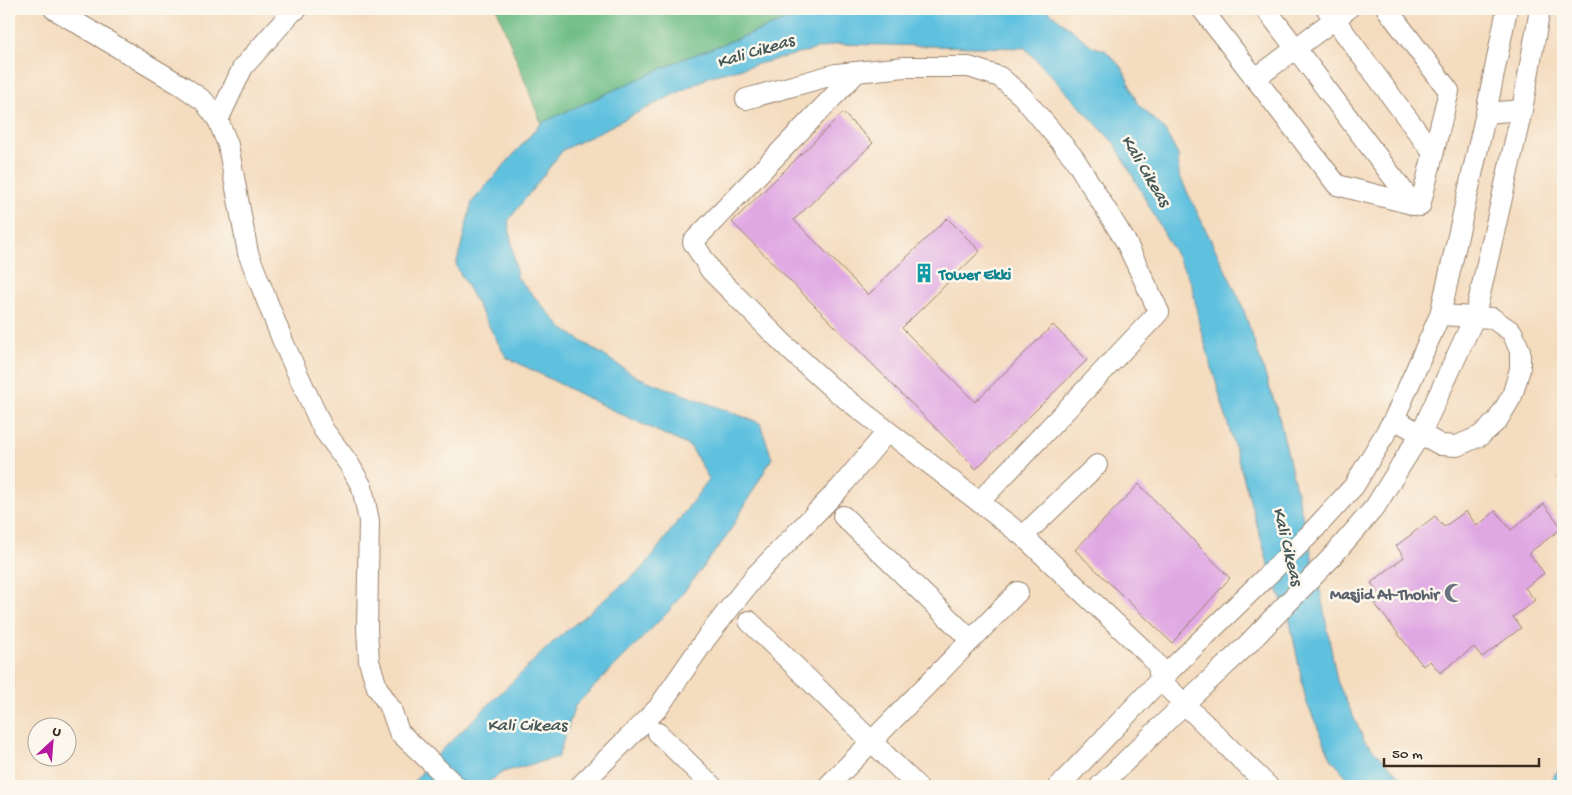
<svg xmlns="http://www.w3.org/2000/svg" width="1572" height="795" font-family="'Gochi Hand',sans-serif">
<rect width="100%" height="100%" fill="#fbf7ec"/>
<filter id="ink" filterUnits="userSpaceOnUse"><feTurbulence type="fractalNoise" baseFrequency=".02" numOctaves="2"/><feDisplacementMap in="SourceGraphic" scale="10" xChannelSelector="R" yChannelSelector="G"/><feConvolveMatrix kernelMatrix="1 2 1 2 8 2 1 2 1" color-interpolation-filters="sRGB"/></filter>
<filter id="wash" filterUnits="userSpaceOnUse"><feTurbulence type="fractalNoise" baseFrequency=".0096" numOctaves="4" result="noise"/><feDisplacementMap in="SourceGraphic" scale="20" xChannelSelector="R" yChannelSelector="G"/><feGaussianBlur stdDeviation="1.12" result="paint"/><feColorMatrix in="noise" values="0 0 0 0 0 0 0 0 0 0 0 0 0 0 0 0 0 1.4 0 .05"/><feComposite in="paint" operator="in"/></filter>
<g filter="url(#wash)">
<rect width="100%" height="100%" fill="#f4dcbf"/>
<polygon fill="#6fbe87" stroke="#557452" points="497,9 817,9 683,59 541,123"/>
<g fill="#61c1df" stroke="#4e767e">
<polygon points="817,9 1046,9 1093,47 1105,50 1123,69 1137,103 1164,129 1178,155 1179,175 1241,302 1278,413 1320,590 1337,681 1364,740 1409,786 1355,786 1332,760 1306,701 1289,617 1272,577 1199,323 1192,284 1115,144 1025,48 837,44 711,76 563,150 508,221 517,277 563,329 637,377 760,423 772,458 727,536 669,611 575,706 558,757 503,772 483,786 410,786 437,755 553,642 644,567 709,479 691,447 606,407 506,357 456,266 472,202 541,123 683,59"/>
<polygon points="1563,764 1563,786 1546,786"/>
</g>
<g id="blocks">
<g fill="#e0a8e3">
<polygon points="843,113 873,143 794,220 868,295 947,218 980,251 902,328 975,402 1053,325 1087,360 976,469 732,222"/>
<polygon points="1139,484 1230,578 1172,643 1075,550"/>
<polygon points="1544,504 1562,528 1529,553 1544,573 1525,588 1535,600 1513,617 1521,628 1482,657 1474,647 1440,673 1430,661 1423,666 1375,604 1382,598 1371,583 1404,557 1396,546 1435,516 1444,527 1466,511 1477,526 1496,511 1511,530"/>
</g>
</g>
</g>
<g filter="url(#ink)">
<use href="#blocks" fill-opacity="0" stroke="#98836e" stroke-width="1"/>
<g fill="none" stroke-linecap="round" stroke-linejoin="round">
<defs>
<g id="minor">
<polyline points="54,9 184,87 204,101 218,120 228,145 248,253 284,344 323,429 349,464 362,487 369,521 367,629 369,661 377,687 391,709 399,732 456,786"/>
<polyline points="1202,9 1337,185 1420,206 1449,91 1387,9"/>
<polyline points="1266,9 1414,205"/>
<polyline points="1327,9 1433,153"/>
<polyline points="857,72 693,242 711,271 790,350 832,388 1023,536 1150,656 1158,666 1160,680 1268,786"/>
<polyline points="1255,79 1348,9"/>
<polyline points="746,99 836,74 905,67 969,67 1000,77 1022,96 1074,158 1126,242 1159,312 979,502"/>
<polyline points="1486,113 1522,110"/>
<polyline points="218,120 243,67 292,12 297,9"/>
<polyline points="1394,419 1441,445 1457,446 1480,436 1497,421 1512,396 1520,369 1520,351 1512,332 1492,318 1440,315"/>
<polyline points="843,516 971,640"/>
<polyline points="1023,536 1097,465"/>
<polyline points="749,621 917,786"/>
<polyline points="658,733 712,786"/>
<polyline points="580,786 658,708 707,637 755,576 840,488 887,432"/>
<polyline points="828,786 1018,592"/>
<polyline points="1059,786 1160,680 1310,534 1354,486 1394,419 1440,315 1486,113 1507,9"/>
<polyline points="1100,786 1184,704 1246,646 1329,560 1375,507 1421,433 1475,316 1522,110 1540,9"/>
</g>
</defs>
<use href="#minor" stroke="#98836e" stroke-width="22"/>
<polyline stroke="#98836e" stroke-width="3" stroke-dasharray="1 4" stroke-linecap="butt" points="1556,476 1563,471"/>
<use href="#minor" stroke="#fff" stroke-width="20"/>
</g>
</g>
<defs>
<symbol id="building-bare" viewBox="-9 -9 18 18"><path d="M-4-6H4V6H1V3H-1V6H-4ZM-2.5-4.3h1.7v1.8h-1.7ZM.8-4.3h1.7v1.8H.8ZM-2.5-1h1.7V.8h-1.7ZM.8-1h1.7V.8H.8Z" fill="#0f9aa8" stroke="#fbf7ec" stroke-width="2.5" paint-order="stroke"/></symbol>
<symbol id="mosque-bare" viewBox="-9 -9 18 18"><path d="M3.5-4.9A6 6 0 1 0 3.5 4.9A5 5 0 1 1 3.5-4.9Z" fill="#6b7280" stroke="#fbf7ec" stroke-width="2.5" paint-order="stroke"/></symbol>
</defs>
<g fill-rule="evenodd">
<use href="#building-bare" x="910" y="259" width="28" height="28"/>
<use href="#mosque-bare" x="1440" y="579" width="28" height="28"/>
</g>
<g text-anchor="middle" stroke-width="5" stroke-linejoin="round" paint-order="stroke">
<g font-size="16" font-weight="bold" fill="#0d838f" stroke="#fbf7ec" text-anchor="start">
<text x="939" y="279">Tower Ekki</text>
</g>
<g font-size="16" font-weight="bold" fill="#5b616d" stroke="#fbf7ec" text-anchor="end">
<text x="1439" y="599">Masjid At-Thohir</text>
</g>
<g font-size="18" font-style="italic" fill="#465758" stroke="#fbf7ec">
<text transform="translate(755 50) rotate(-17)" y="6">Kali Cikeas</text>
<text transform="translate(1147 170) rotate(59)" y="6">Kali Cikeas</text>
<text transform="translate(1289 546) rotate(76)" y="6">Kali Cikeas</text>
<text x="527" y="730">Kali Cikeas</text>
</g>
</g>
<rect width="1572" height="795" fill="none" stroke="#fbf7ec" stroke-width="30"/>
<g transform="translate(52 742) rotate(26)"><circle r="24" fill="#fbf7ec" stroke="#aea59a"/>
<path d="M0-4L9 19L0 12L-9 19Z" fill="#b5179e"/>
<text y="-8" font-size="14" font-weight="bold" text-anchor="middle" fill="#3b2a1e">U</text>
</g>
<path d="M1384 758v8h155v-8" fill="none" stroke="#3b2a1e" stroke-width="2.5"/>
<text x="1392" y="758" font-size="15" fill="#3b2a1e" stroke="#fbf7ec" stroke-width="4" paint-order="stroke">50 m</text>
</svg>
